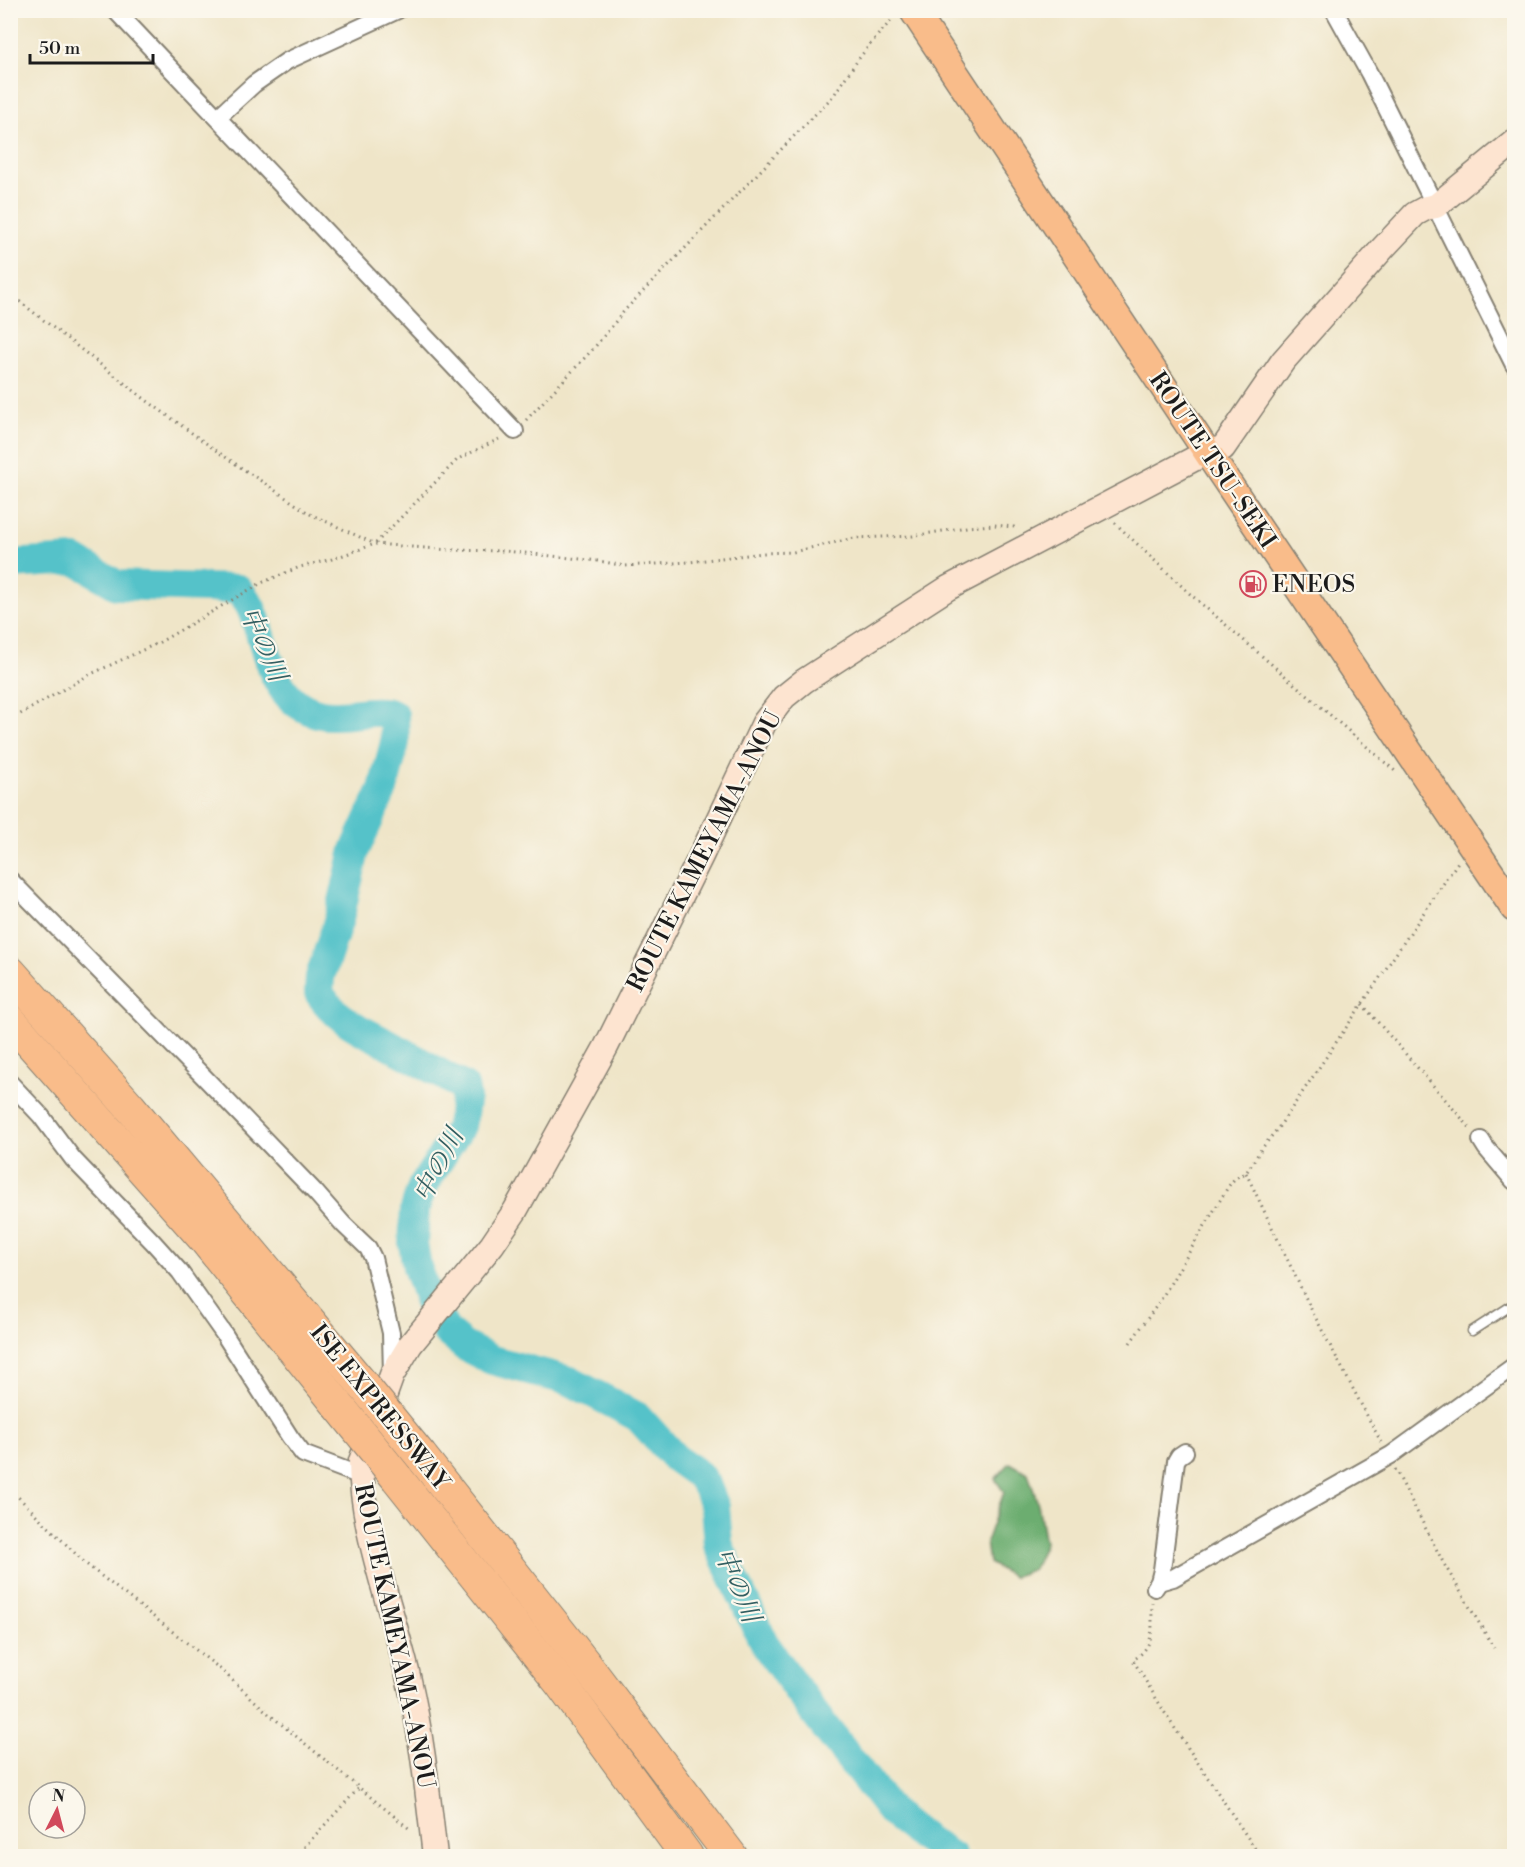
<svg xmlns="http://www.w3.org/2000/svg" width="1525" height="1867" font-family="'Libre Bodoni','Noto Serif JP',serif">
<rect width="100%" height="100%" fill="#fbf7ec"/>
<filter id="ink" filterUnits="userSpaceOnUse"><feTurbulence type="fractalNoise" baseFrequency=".0167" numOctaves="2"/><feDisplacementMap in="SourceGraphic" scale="12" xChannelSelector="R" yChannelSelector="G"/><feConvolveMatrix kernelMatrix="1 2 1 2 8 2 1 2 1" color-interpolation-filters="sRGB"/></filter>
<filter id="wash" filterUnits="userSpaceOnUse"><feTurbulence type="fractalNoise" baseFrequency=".008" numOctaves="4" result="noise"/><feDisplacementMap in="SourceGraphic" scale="24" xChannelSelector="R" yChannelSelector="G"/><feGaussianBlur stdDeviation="1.35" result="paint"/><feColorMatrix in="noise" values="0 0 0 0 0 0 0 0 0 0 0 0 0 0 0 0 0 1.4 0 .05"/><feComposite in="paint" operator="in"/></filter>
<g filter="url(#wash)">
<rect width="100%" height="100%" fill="#efe5c8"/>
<polygon fill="#6cad70" stroke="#446446" stroke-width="1.5" points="1010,1463 1028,1473 1038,1504 1045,1543 1034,1569 1013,1577 989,1563 986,1542 1004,1492 995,1479"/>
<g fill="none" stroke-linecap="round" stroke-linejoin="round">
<path stroke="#54c2c9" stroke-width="30" d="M10,564l65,-4 42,25 121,4c4,6 10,12 13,19 18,40 19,95 70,106 25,5 52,-8 73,1l1,27 -12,47 -28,61 -16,69 -19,58 -1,16c18,27 39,35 67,50 26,14 52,29 78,44l2,9 -5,30 -39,61 -7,22 -2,35 4,23 12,35 18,30 17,14 28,14 78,21 68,36 37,41 24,17 8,12 8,20 3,37 46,99 50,70 78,100 33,26 26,17"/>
</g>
</g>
<g filter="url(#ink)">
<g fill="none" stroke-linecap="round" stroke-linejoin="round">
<defs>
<polyline id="service" points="1472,1331 1514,1304"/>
<g id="minor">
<polyline points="115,10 515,431"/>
<polyline points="1334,10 1369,73 1514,365"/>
<polyline points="218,117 254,84 287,61 398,10"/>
<polyline points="10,880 204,1077 316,1193 343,1224 368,1248 373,1258 391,1333 392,1375"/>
<polyline points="10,1083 41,1116 73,1159 153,1242 180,1272 224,1334 290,1437 303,1454 361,1476"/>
<polyline points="1481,1140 1486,1148 1514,1181"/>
<polyline points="1159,1582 1173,1578 1391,1455 1514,1366"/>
<polyline points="1155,1588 1159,1582 1162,1570 1176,1461 1179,1456 1185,1452"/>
</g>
<path id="secondary" d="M435,1856c-7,-60 -13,-121 -27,-180 -16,-68 -47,-146 -47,-215l31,-86 18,-30 82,-100 23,-34 91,-164 95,-191 63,-133 20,-26 20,-16 144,-93 259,-136 16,-4 60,-87 100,-113 32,-34 11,-6 10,-2 78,-64"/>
<polyline id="primary" points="913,10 1207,452 1514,908"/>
<g id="motorway">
<polyline points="10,972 130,1107 363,1385"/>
<polyline points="10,1020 206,1241 338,1405"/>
<polyline points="421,1456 586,1665 731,1856"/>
<polyline points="397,1478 561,1684 687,1856"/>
</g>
</defs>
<use href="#service" stroke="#868072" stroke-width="11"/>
<use href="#minor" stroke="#868072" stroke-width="20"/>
<use href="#secondary" stroke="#868072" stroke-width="27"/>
<use href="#primary" stroke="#868072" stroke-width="30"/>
<use href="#motorway" stroke="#868072" stroke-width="34"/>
<g stroke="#868072" stroke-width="3" stroke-dasharray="1.5 4.5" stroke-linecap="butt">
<polyline points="10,294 146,400 221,454 310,514 375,544 450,550 505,551 599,561 625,566 689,562 763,553 793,552 854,538 913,536 967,527 994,525 1014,527 1017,530"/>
<path d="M526,420l68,-72 31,-38 209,-215c18,-28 36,-53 60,-77"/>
<polyline points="1115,523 1189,593 1395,771"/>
<polyline points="10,720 89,675 160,642 261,583 300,567 332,559 375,544 458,459 499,439"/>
<polyline points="1362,1004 1471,1129"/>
<polyline points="1246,1173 1312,1311 1381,1442"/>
<polyline points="1130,1343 1160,1301 1228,1187 1235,1178 1246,1173 1260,1151 1281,1124 1458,862"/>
<polyline points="1395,1469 1444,1564 1494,1648"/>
<polyline points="10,1489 86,1564 219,1668 270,1715 411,1830"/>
<path d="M1152,1602c-1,25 5,43 -19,58l35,58 92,138"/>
<polyline points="296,1856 359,1788"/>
</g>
<use href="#service" stroke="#fff" stroke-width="8"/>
<use href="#minor" stroke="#fff" stroke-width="16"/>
<use href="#secondary" stroke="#fde4d0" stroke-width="24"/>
<use href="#primary" stroke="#f9bc8a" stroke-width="27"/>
<use href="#motorway" stroke="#f9bc8a" stroke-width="32"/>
<defs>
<g id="motorway-bridge">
<polyline points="363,1385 421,1456"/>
<polyline points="338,1405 397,1478"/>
</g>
</defs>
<use href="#motorway-bridge" stroke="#868072" stroke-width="34" stroke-linecap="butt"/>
<use href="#motorway-bridge" stroke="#f9bc8a" stroke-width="32"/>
</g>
</g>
<defs>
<symbol id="fuel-ring" viewBox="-11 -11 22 22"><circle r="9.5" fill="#fbf7ec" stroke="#d1495b" stroke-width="1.5"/><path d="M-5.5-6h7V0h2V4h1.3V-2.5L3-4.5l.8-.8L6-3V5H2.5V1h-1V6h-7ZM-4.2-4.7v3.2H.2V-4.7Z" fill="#d1495b"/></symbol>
</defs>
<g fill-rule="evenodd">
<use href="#fuel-ring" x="1238" y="569" width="30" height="30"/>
</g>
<g text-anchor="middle" stroke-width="4.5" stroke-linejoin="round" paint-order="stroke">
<g font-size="24" fill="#1c1c1c" stroke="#fbf7ec">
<text transform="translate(1213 460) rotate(56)" y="8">ROUTE TSU-SEKI</text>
<text transform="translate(704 851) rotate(-63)" y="8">ROUTE KAMEYAMA-ANOU</text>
<text transform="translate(380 1407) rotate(51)" y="8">ISE EXPRESSWAY</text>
<text transform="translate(395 1636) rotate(78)" y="8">ROUTE KAMEYAMA-ANOU</text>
</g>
<g font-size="24" fill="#1c1c1c" stroke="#fbf7ec" text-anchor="start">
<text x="1272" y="592">ENEOS</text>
</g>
<g font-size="26" font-style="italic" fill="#325e61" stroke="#fbf7ec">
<text transform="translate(264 644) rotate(66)" y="9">中の川</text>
<text transform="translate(438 1165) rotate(-63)" y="9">中の川</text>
<text transform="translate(738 1585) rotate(67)" y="9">中の川</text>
</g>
</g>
<rect width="1525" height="1867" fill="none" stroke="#fbf7ec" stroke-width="36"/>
<g transform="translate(57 1810) rotate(6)"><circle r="28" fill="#fbf7ec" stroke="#a29f99" stroke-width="1.5"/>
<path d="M0-4.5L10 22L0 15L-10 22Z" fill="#d1495b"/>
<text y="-9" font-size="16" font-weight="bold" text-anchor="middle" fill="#1c1c1c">N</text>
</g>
<path d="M30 54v9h123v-9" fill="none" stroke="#1c1c1c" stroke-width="3"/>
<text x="39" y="54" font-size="18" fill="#1c1c1c" stroke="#fbf7ec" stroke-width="4.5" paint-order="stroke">50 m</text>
</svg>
